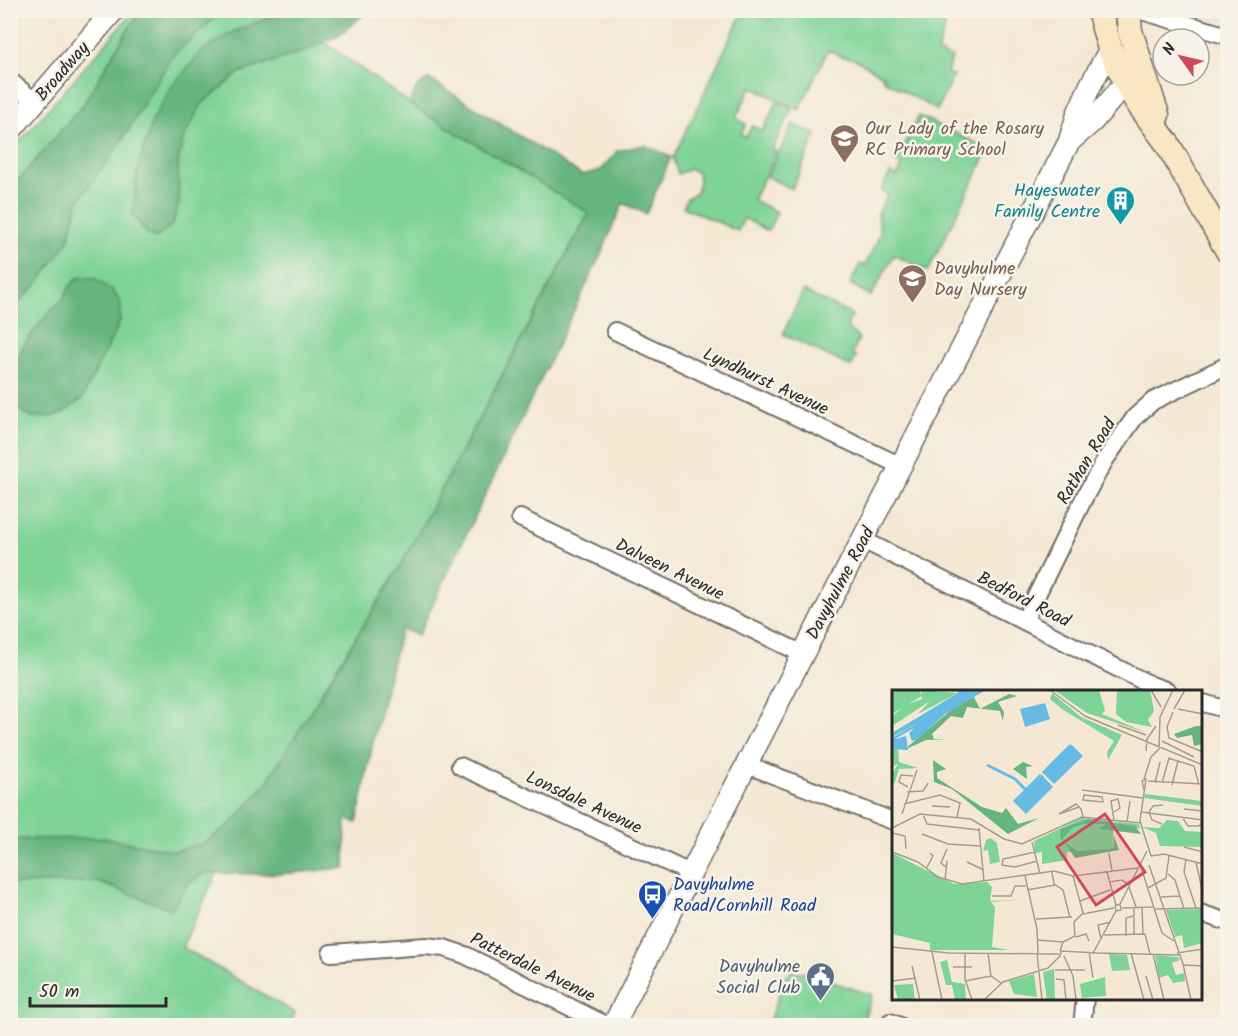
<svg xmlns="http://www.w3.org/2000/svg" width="1238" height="1036" font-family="Kalam,sans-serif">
<rect width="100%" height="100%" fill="#f7f3e8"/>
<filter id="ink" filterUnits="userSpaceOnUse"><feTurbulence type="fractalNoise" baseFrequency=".0167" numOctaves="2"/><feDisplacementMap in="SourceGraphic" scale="12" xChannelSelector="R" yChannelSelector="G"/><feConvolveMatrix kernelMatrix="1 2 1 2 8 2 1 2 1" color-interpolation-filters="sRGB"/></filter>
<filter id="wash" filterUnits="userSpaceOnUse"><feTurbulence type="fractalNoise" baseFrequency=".008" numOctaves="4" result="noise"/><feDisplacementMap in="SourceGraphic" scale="24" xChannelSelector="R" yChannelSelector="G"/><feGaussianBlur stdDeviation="1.35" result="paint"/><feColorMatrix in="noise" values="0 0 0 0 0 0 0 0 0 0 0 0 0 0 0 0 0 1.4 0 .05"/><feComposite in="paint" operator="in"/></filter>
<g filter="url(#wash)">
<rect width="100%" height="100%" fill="#f4e8d4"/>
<g fill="#7ed396" stroke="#547f60" stroke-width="1.5">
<polygon points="134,11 269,11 328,45 416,108 589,212 400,567 320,694 285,796 281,874 217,873 182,947 295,1013 290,1025 11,1026 11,152"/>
<polygon points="743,11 749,11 769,20 774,11 950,11 937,52 952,58 947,73 954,76 937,110 882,79 884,76 853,58 843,57 828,50 799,110 751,87 736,118 746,124 741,135 746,137 752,126 762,131 777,102 792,109 772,150 777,152 753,200 777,212 768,231 744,218 738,231 683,207 687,198 696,193 699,181 698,173 690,169 678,174 673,158"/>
<polygon points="919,116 989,149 928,271 894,255 871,296 850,284 860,264 865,266 880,235 878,213 888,194 881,191 890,173 897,176 902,166 895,162"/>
<polygon points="793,124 816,135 792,189 767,177"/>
<polygon points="803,291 852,315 848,323 848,329 859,338 852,354 856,356 851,367 783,334"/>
<polygon points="792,971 802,972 872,995 862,1025 768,1025 785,977"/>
</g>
<g fill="#66b57f" stroke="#487055" stroke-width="1.5">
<polygon points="142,10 223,11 172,56 123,139 79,200 68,242 37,284 11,310 11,189 83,105 127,31"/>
<polygon points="284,11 368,11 339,35 302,52 239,73 202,104 184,137 178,162 179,203 172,225 156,238 147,234 132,214 139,163 153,120 172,86 202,51 233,32"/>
<polygon points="429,79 582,175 601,170 617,151 645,145 671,157 646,214 623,203 602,252 418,635 401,629 374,737 357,823 346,819 345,868 281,874 204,873 188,884 171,909 98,882 11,884 11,845 17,839 105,838 175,851 205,843 235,820 265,785 400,567 589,213 409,104 417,87"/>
<polygon points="81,276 96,279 112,290 121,303 120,321 82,399 63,413 53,416 32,418 17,408 11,392 11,373 24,345 44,318 63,299 70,286"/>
</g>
</g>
<g filter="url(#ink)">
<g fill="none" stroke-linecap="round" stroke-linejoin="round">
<defs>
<g id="minor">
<polyline points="1138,10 1228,36"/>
<polyline points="10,81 35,102"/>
<polyline points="615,331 901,466"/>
<polyline points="520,518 803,654"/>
<polyline points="863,540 1151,685 1168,691"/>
<polyline points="1024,621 1085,496 1105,460 1135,417 1153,401 1228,365"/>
<polyline points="1200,702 1228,710"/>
<polyline points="747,765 893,821"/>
<polyline points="460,766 692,874"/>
<polyline points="1200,913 1228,922"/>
<polyline points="331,953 425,946 444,948 465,955 608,1026"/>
<polyline points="890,1022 900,1026"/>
<polyline points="1082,1026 1085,998"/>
</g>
<g id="tertiary">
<polyline points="10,131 114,10"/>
<polyline points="1070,141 1093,121 1126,82"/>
<polyline points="613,1026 803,654 1069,142 1078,113 1090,86 1110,49"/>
</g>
<g id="secondary">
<polyline points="1099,10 1110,49 1126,82 1137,102 1167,143 1228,251"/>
<polyline points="1128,10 1130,31 1157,115"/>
</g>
</defs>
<use href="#minor" stroke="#716d66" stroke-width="20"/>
<use href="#tertiary" stroke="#716d66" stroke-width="24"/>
<use href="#secondary" stroke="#716d66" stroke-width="27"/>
<use href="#minor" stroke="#fff" stroke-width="16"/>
<use href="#tertiary" stroke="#fff" stroke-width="21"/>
<use href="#secondary" stroke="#fbe6c3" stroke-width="24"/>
</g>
</g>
<defs>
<symbol id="school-pin" viewBox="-11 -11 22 30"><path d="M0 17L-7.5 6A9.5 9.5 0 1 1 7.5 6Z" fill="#8d6e63" stroke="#f7f3e8"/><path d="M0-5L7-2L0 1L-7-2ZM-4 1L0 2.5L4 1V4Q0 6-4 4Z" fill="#fff"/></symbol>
<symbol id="building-pin" viewBox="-11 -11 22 30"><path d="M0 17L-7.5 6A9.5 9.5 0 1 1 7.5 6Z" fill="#0f9aa8" stroke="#f7f3e8"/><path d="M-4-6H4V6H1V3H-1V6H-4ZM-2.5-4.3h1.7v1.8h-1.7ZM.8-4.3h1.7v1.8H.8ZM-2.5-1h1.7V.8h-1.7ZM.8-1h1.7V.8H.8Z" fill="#fff"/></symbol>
<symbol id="bus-pin" viewBox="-11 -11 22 30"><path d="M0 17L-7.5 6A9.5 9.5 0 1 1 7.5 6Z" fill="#1a4fb4" stroke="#f7f3e8"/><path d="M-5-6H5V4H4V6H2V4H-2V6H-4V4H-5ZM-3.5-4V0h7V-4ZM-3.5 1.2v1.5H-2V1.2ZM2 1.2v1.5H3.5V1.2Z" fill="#fff"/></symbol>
<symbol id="civic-pin" viewBox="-11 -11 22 30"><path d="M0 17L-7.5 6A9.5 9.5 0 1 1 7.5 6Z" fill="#5c6f8a" stroke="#f7f3e8"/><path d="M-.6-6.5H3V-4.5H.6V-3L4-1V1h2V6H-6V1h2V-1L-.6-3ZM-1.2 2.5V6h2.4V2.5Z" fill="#fff"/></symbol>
</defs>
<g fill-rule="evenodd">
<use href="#school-pin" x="828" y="122" width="33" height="45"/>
<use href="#building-pin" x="1104" y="184" width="33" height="45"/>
<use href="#school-pin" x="896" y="262" width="33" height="45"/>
<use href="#bus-pin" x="636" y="878" width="33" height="45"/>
<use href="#civic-pin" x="804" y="960" width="33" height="45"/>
</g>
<g text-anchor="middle" stroke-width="5" stroke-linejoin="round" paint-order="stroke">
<g font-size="18" fill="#2b2b2b" stroke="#f7f3e8">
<text transform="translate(62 71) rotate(-49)" y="6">Broadway</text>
<text transform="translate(766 381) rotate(25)" y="6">Lyndhurst Avenue</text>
<text transform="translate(1086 461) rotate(-59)" y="6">Rathan Road</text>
<text transform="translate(670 569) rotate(26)" y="6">Dalveen Avenue</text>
<text transform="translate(840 583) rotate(-62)" y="6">Davyhulme Road</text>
<text transform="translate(1024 599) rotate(27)" y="6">Bedford Road</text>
<text transform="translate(584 802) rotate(25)" y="6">Lonsdale Avenue</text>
<text transform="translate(533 967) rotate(26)" y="6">Patterdale Avenue</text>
</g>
<g font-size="18" fill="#785e54" stroke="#f7f3e8" text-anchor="start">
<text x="865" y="134">Our Lady of the Rosary<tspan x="865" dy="21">RC Primary School</tspan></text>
<text x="934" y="274">Davyhulme<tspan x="934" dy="21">Day Nursery</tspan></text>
</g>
<g font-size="18" fill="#0d838f" stroke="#f7f3e8" text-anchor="end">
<text x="1100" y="196">Hayeswater<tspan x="1100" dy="21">Family Centre</tspan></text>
</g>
<g font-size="18" fill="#164399" stroke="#f7f3e8" text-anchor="start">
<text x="673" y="890">Davyhulme<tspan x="673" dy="21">Road/Cornhill Road</tspan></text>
</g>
<g font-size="18" fill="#4e5e75" stroke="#f7f3e8" text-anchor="end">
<text x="800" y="972">Davyhulme<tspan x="800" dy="21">Social Club</tspan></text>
</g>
</g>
<g transform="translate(892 690)">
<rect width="310" height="310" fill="#f4e8d4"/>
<path d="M0,0h27l3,6 -30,18zM29,0l37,3 -40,21 12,-13 -38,25v-10l14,-11 16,-6zM162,0h45l6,21 -3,3 45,19 -60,-20zM225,0h33l4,21 -6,9 4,7 -26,-5 -10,-8zM160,3l29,24 41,18 -14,25 -1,-8 7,-11 -52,-32 -12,-10zM6,57l1,15 19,6 -19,1 -5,16 -2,-11 6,-10 -6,3v-18zM253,104l57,7v5l-58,-8zM190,128l57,6 1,5 -27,-7 1,26 -47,4v8l-25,4v-12l-7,1 -1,-12zM275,130l11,1 7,10 17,1v15l-42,-1 -4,-13 -14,-6 17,1zM98,148l7,5 3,19 -10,2 -2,-14 -5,1 3,-11zM0,163l62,31 33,-2 5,5 -2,14 27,-1 -26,2 4,5 -3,40 17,3h-79v-7l-38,-9zM310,219v34l-18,5 -2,-13 -7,2 -9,-27zM217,264l18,1 3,15 -18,1zM263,265l23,2 2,3 -8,3 4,12 8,-2 1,8 -12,2 -5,-8 -9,3zM55,270l5,22 13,2 1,16h-11l-3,-15h-6l-6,-23zM162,279l1,31h-8l-4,-28zM142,284l3,23 -23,-3 -5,-13zM213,287l1,19 -24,2 -2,-14zM21,294l2,16h-17l-4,-15z" fill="#7ed396"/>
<path d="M117,4l8,2 -19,6 6,10 -1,9 -3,-10 -33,-4 -4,11 -12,-2 -19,18 2,5h15l-23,1 -22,10 54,-46 16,-7 6,12zM304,36h6v18l-8,2 -2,-11 -15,3 -3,-4zM41,70l13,9 -9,3v6l45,29 20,6 4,-5 12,16 21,-6 -31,16 -56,-45 -18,-7zM131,72l10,4 -7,1 1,12 -14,-10zM197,129l46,7 6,8 -42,-5 7,-5h-22l-12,4 -11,13 -1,-12zM222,146l5,14 -44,8 -11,-16 13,9 37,-3z" fill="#66b57f"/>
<path d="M65,0h29l-41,24 -27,25 -6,2 -3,-8 5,-5 -19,11 11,-3 2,14 -16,-1v-11l27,-16 -27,15v-4l66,-40zM153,13l5,16 -25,8 -5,-18zM180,55l11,11 -29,28 -11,-11zM150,85l11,12 -27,27 -12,-12z" fill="#67bae3"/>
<path fill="none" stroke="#67bae3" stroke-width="3" d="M95,75l28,14 11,11M151,83l28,-28M122,112l27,-27"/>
<path fill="none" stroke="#a49c90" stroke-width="1.5" d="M158,0l35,26 118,49M259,0l10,17M282,19l11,-19M286,19l25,5M281,22l-6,15 2,11 34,14M226,35l28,10M270,51l32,16M254,61l1,-12 9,-13M276,68l26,8 5,19M252,89l7,-22 8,-8 1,-32 13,-27M256,91l55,3M263,93l5,-21M270,93l7,-25M280,95l6,-24M16,97l-9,-5 2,-7 12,1M190,100l61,8M252,100l-2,-9 4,-2 -6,42 11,35M15,102l16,-1 5,-8M192,105l18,2 1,5 -20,-2zM12,114l36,-9 20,8 -3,14M40,116l18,1M187,117l-20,7 17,-10 5,5 2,8M292,119l19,2M249,122l62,8M10,124l15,-44M31,124l4,10 52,6M290,127l6,9h11l4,-5M222,130l-3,-19 7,-2 2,9 -6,4M235,132l3,-21M270,134l-10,-4 -3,-8 4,-6 10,-1M0,138l28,-14 51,5 33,20 18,5 60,-27 59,6M87,138l5,54M0,143l13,3 1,13M30,144l26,10 33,2M140,152l8,32M292,157l19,5M0,162l26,10 20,15 24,7 92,-13 19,5 65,-8M143,162l-32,7 -1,6 13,2 22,-6M217,163l3,18M259,166l13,-2 39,10M294,169l-2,13 12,36M75,172l17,8M304,172l7,32M257,175l34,99 8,36M54,177l-5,-4 6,-14M249,177l21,66 12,8M34,179l7,-13 -3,-3M160,182l2,12 9,6 7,28M215,182l9,33M276,184l7,6 9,29M133,186l12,53 1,24M53,190l2,-19M217,192l13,-2 8,5M237,197l7,20M256,198l18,-10 3,-22M135,200l28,-5M100,206h19l4,-10h11M269,207l19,-1M188,211l30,-11M242,217v28M250,217l1,27M230,218l31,-1M263,219l48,-1M224,221l-1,-5 5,-2 27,-53M191,224l31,-6M144,229l36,-2M212,245l41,-1 5,20M234,246v-18l7,-2M184,247l10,-3 3,7M209,249l-3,-14 13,-3M146,250l25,2M0,257l57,6 110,1M168,261l3,-9 12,-6 -1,-14 9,-9 -10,-37M40,262l10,48M197,262l4,26M73,263v26l7,21M96,263l3,23 10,7M145,263l5,47M201,263l23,-42 5,-1 -1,-6M205,263l83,2M239,263l13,47M285,263l26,-4M261,264l11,46M168,266l1,-5 36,2M172,266l9,20 3,24M292,275l19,1M20,276l8,34M61,277h19M163,280h30M254,286l7,24M164,289l8,1 2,20M0,291l24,-3M73,291l26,-5M92,310l19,-18 45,-14 12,-12"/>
<path fill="#d1495b" fill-opacity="0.15" stroke="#d1495b" stroke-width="3" d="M213,124l40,58 -49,33 -39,-58z"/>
<rect width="310" height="310" fill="none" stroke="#2b2b2b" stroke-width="3"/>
</g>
<rect width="1238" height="1036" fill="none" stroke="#f7f3e8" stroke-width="36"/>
<g transform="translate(1181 57) rotate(304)"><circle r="28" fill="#f7f3e8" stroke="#a5a39c" stroke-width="1.5"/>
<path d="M0-4.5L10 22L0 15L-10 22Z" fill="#d1495b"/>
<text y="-9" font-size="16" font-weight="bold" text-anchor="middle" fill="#2b2b2b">N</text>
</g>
<path d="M30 997v9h136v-9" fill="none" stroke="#2b2b2b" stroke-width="3"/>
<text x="39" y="997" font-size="18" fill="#2b2b2b" stroke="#f7f3e8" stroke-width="4.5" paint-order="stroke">50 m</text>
</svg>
